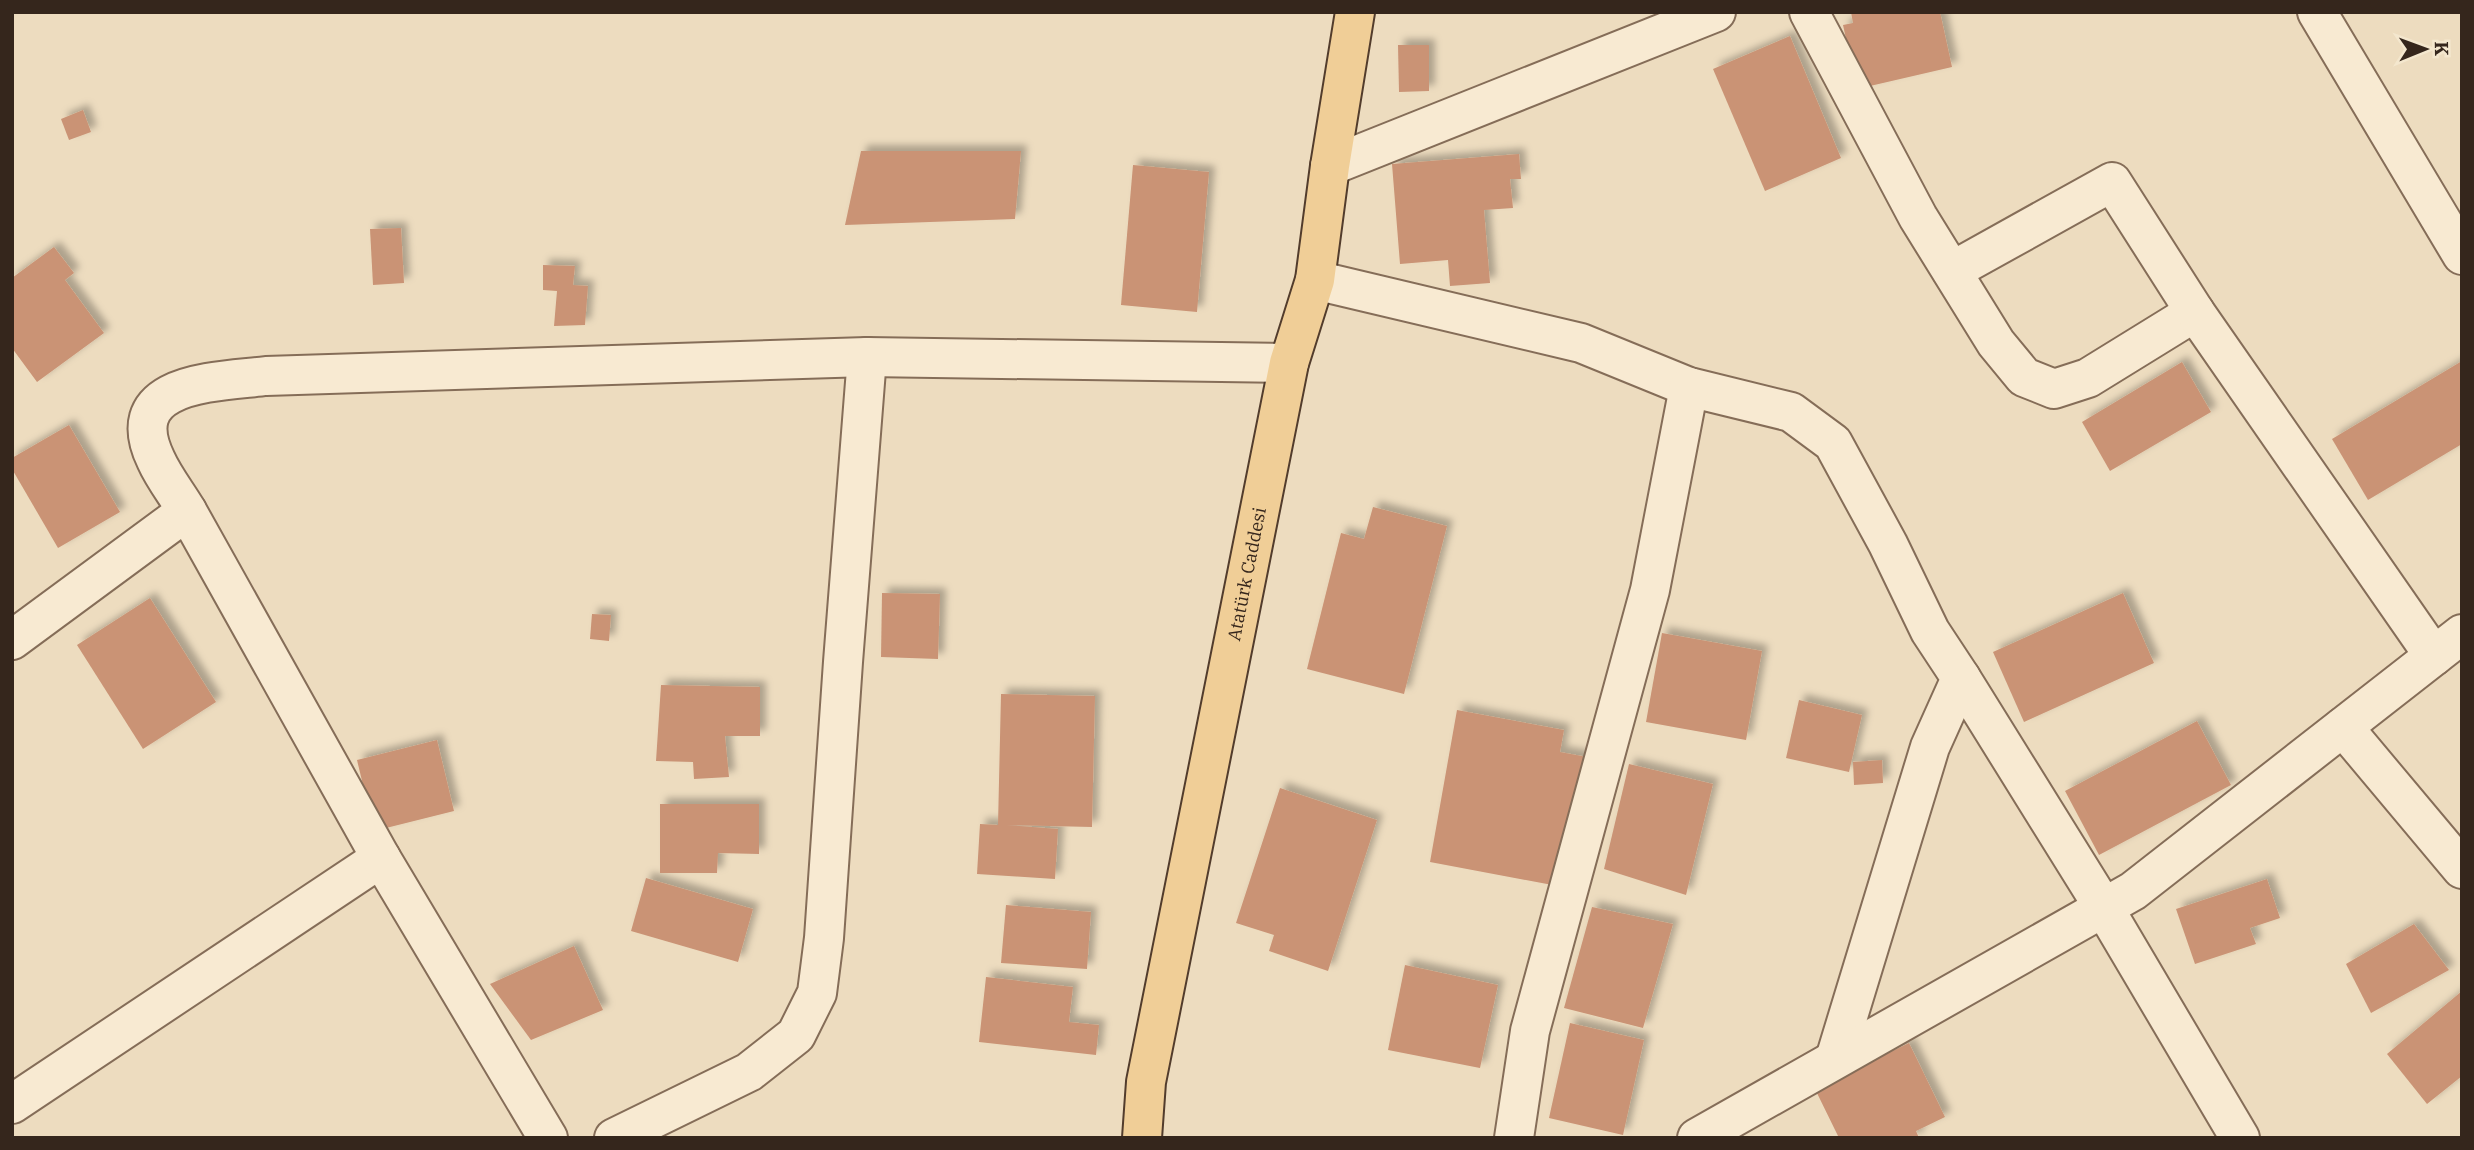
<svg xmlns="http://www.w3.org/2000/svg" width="2474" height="1150" font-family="'IBM Plex Serif',serif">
<defs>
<filter id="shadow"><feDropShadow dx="6" dy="-6" stdDeviation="3.5" flood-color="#0004"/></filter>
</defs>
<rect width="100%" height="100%" fill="#eddcbf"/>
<g fill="#ca9375" filter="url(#shadow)">
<polygon points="1851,12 1940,12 1952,67 1857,89 1843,25 1853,23"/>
<polygon points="1790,36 1841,158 1765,191 1713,69"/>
<polygon points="1398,45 1429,45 1429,91 1399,92"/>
<polygon points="83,110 91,132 69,140 61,119"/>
<polygon points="861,151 1021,151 1015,219 845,225"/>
<polygon points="1519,154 1521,179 1510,179 1513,208 1484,210 1490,283 1450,286 1448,260 1400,264 1392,164"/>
<polygon points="1133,165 1209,172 1197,312 1121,305"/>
<polygon points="401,228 404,283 373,285 370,229"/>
<polygon points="54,247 74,273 65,280 104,333 37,382 12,348 12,278"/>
<polygon points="543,265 575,266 573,285 588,286 585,325 554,326 557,291 543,290"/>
<polygon points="2462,361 2462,444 2368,500 2332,439"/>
<polygon points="2182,362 2211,412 2110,471 2082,422"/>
<polygon points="69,425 120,512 58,548 12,469 12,458"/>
<polygon points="1373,507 1447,526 1404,694 1307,669 1341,533 1364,539"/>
<polygon points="882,593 940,594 938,659 881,657"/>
<polygon points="2123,593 2154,663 2024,722 1993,652"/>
<polygon points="150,598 216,702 143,749 77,645"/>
<polygon points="592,614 611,615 609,641 590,639"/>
<polygon points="1662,633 1762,651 1746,740 1646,722"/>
<polygon points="661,685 760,687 760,736 725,736 729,777 694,779 693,762 656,761"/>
<polygon points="1001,694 1095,696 1092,827 1007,825 1058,829 1055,879 977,874 980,824 998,825"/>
<polygon points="1799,700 1862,715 1849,772 1786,758"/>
<polygon points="1457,710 1564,730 1560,752 1587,757 1563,887 1430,862"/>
<polygon points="2197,721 2231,785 2099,855 2065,791"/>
<polygon points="437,740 454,811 374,831 357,760"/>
<polygon points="1882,760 1883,783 1854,785 1853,762"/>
<polygon points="1629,764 1713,784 1686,895 1604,869"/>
<polygon points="1280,788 1377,820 1328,971 1269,951 1274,935 1236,923"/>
<polygon points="660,804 759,804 759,854 718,853 717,873 660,873"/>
<polygon points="646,878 753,909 738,962 631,931"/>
<polygon points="2267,879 2280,918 2250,928 2256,944 2195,964 2176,909"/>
<polygon points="1006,905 1091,912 1087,969 1001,963"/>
<polygon points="1592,907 1673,924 1643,1028 1564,1008"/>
<polygon points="2414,924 2449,970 2371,1013 2346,964"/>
<polygon points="574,946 603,1010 531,1040 490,984"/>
<polygon points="1405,965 1498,985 1480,1068 1388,1050"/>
<polygon points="986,977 1073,987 1069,1022 1099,1025 1096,1055 979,1042"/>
<polygon points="2462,991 2462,1076 2427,1104 2387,1054"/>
<polygon points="1570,1023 1644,1040 1623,1135 1549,1118"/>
<polygon points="1909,1043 1945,1117 1916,1131 1919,1138 1839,1138 1815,1089"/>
</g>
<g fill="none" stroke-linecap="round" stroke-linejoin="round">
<defs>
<g id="minor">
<polyline points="1809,12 1918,217 1996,343 2024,377 2054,389 2088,378 2195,312"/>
<polyline points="2317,12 2462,255"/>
<polyline points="1330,166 1716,12"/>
<polyline points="1952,271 2112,182 2195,312 2434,656"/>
<polyline points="1315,280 1581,343 1689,387 1791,412 1833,443 1888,544 1930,631 1961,678 1930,747 1835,1059"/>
<polyline points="12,640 187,511"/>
<polyline points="1961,678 2104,908 2240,1138"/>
<polyline points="2343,727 2462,869"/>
<polyline points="12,1104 381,858"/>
<path d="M548,1138l-167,-280 -194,-347c-10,-17 -23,-33 -31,-51 -38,-79 61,-78 110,-84l601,-19 422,6"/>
<polyline points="614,1138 749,1072 796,1035 817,993 824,938 843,662 867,357"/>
<polyline points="1514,1138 1530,1031 1650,590 1689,387"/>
<polyline points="1697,1138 2133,891 2462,634"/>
</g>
<g id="major">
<path id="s1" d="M1142,1138l4,-56 143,-719 26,-83 15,-114 25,-154"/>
</g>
</defs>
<use href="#minor" stroke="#856d58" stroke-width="42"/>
<use href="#major" stroke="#523c2c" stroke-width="42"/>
<use href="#minor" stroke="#f8ead2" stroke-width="38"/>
<use href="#major" stroke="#f0ce97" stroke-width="38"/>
</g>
<g text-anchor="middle" stroke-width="7" stroke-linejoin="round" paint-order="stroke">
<g font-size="18" fill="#35261c" stroke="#f4e7ce">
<text dy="6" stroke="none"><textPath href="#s1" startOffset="574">Atatürk Caddesi</textPath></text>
</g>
</g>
<rect width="2474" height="1150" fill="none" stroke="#35261c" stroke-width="28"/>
<g transform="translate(2425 49) rotate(89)" stroke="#f4e7ce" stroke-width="5" paint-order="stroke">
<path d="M0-5L12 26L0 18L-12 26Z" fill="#35261c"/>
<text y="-10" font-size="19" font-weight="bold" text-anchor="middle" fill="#35261c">K</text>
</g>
</svg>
